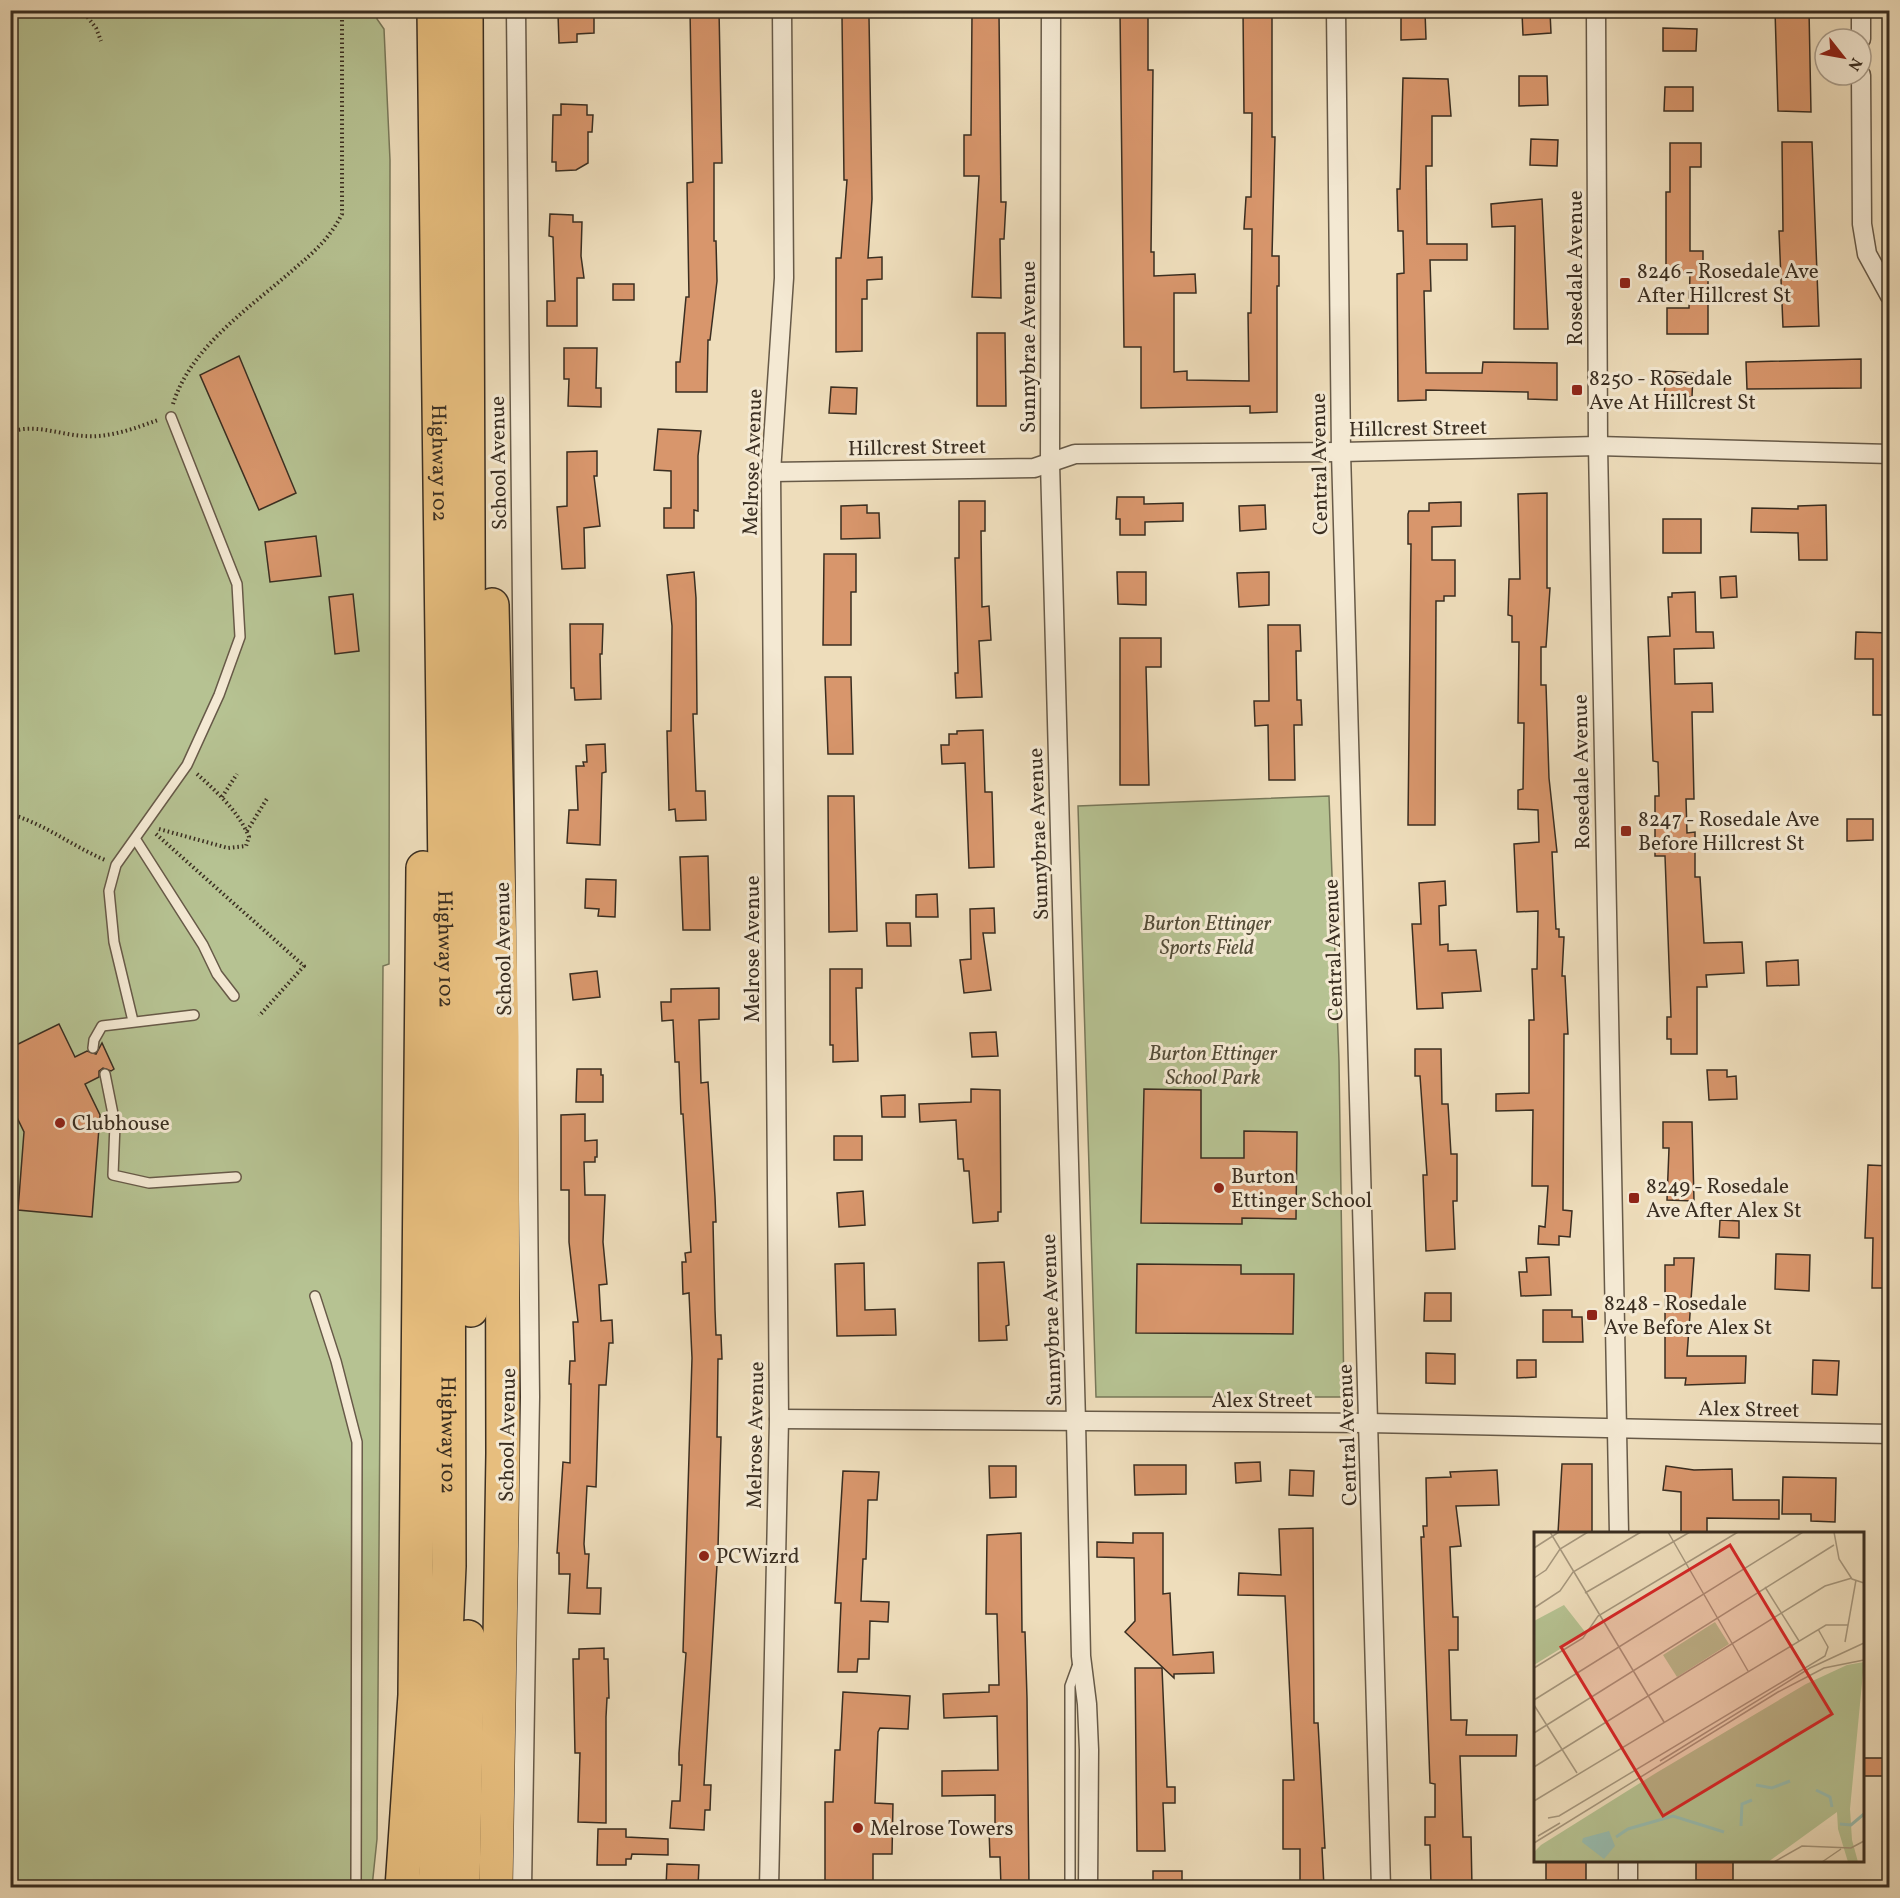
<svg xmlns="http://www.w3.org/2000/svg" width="1900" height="1898" font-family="Vollkorn,serif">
<rect width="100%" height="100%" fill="#edb"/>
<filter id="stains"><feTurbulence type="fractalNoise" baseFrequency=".00333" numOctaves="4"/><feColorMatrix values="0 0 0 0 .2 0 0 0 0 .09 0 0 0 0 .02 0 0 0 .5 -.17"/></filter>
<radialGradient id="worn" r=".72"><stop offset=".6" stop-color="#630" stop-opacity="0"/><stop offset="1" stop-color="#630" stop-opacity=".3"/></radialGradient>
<g fill="#b6c292" stroke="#78785a" stroke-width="1.5">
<polygon points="11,11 377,11 377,19 384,29 390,160 389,964 383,966 377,1839 372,1887 11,1888"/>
<polygon points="1886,11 1890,11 1889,144"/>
<polygon points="1329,796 1339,1061 1344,1397 1096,1397 1078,806"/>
</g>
<g fill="#d8966c" stroke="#3a2e21" stroke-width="1.5">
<polygon points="690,10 719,10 722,163 714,163 714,241 716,241 717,281 710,340 708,340 707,392 676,392 676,362 680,362 686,297 689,297 687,183 693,182"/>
<polygon points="1775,10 1809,10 1811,112 1778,111"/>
<polygon points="1243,11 1272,11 1272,137 1275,137 1272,256 1279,256 1279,286 1277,286 1277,412 1250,413 1250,406 1141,408 1141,347 1124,347 1120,12 1148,12 1148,70 1153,70 1151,252 1154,252 1154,276 1195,274 1196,293 1174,293 1174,372 1187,371 1187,380 1249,381 1248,313 1251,313 1252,229 1244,229 1246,197 1251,197 1252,113 1244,113"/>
<polygon points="1425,11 1426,39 1401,40 1401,12"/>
<polygon points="1550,12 1551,33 1523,35 1522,13"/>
<polygon points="999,13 1001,202 1006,202 1004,239 1000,239 1001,298 972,297 979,176 964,176 964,135 971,135 972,14"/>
<polygon points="558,14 594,14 594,33 577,34 577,42 559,43"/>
<polygon points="842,17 869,17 872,199 868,258 882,257 882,279 867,280 867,299 862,299 862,351 836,352 836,258 841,258 847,180 844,180"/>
<polygon points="1663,28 1697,29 1696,51 1663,51"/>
<polygon points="1519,76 1547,76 1548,105 1519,106"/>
<polygon points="1403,78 1448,79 1451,116 1432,116 1432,166 1426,166 1427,244 1467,244 1467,260 1430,260 1431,291 1424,291 1426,373 1482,373 1483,362 1557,363 1557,400 1528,399 1528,392 1426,390 1426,400 1398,401 1397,274 1404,273 1403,231 1398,231 1397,189 1400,189"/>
<polygon points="1665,87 1693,87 1693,111 1664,111"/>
<polygon points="561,104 587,105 587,115 593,115 592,132 588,132 588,163 576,170 556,171 556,162 552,162 553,115 561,115"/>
<polygon points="1531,139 1558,140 1557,166 1530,165"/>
<polygon points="1782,142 1812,142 1819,326 1783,327 1779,231 1783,231"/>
<polygon points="1670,143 1701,143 1701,167 1690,167 1690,251 1703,251 1703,271 1708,271 1708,334 1667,334 1667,308 1689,308 1690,273 1666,273 1666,192 1670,192"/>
<polygon points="1542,199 1548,329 1514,329 1515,226 1492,227 1491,204"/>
<polygon points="550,214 573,215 573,222 582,222 581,256 584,278 577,278 577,326 547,326 547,301 555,301 553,237 549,236"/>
<rect x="613" y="284" width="21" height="16"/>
<polygon points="977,333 1005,333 1006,406 977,406"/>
<polygon points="564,348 597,348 596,388 601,388 601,407 568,406 569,379 564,379"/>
<polygon points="239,356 296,493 259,510 200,375"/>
<polygon points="1861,359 1861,388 1747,389 1746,362"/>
<polygon points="1666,371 1693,373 1692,397 1664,395"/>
<polygon points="831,387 857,388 856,414 829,413"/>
<polygon points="658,429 701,431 698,456 698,511 694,510 694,528 664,528 664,508 671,508 671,471 654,470"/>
<polygon points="597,451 597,476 594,476 600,526 584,528 585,568 562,569 557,507 567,506 567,452"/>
<polygon points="1547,493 1547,588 1550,588 1546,647 1541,647 1541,685 1546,685 1549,778 1557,852 1552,852 1556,929 1559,929 1559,937 1564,937 1562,976 1565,976 1568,1034 1564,1034 1563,1210 1572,1211 1570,1237 1559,1236 1559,1245 1538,1244 1539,1226 1545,1227 1548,1186 1532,1186 1533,1110 1496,1111 1496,1094 1529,1093 1529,1020 1534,1020 1532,969 1537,969 1538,911 1517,912 1514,844 1539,842 1538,810 1518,809 1518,790 1523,789 1524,723 1518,723 1519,642 1512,642 1512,616 1508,615 1509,579 1520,579 1518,494"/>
<polygon points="1117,497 1144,497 1144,504 1183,503 1183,521 1145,522 1145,535 1120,535 1120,519 1116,519"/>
<polygon points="959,501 985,501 985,531 981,531 982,607 989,606 991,640 979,641 982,697 956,698 955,673 958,673 955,558 959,558"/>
<polygon points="1461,502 1461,526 1432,527 1432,560 1455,560 1455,596 1444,596 1444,601 1436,601 1435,825 1408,825 1411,544 1408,544 1408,514 1409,511 1429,511 1429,503"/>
<polygon points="867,505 867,513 879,513 880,538 841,539 841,506"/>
<polygon points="1265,505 1266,529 1240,531 1239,506"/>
<polygon points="1826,505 1827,560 1799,560 1798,533 1751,532 1752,508 1798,509 1798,506"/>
<rect x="1663" y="519" width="38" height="34"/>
<polygon points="316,536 321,576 270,582 265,542"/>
<polygon points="824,554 856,554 856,592 851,592 851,645 823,645"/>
<polygon points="694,572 696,598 697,714 693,714 696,791 705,791 706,820 676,821 675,809 669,810 668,772 667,731 671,731 672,626 667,575"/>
<polygon points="1117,572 1146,572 1146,605 1118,604"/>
<polygon points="1269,572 1269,605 1239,607 1237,573"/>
<polygon points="1736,576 1737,597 1721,598 1720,577"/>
<polygon points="1695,592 1696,632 1713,632 1714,648 1674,649 1675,684 1712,683 1713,712 1692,712 1694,799 1686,799 1687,833 1695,832 1695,877 1700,877 1704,943 1742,942 1744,973 1706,975 1707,987 1697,987 1697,1054 1671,1054 1671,1039 1667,1039 1667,1017 1671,1017 1665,856 1655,856 1655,796 1659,796 1658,762 1653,761 1648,637 1670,636 1668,597 1672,597 1672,593"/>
<polygon points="353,594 359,651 335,654 329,597"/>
<polygon points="570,624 603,624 602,654 600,654 601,699 575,700 574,688 571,688"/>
<polygon points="1268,625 1300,625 1301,651 1296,651 1297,700 1301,700 1302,725 1294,725 1295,780 1269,780 1268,725 1255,726 1254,701 1269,701"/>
<polygon points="1856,632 1890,633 1890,715 1873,715 1873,659 1855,659"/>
<polygon points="1120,638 1161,638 1161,667 1146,667 1149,785 1120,785"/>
<polygon points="825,677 851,677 853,754 828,754"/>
<polygon points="983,730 985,792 992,792 994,867 969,868 965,763 942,764 941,745 949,745 949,734 957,734 957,731"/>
<polygon points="605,744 606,772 602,773 600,845 567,843 569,810 578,810 576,766 584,766 583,762 587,762 586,745"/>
<polygon points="828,796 854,796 857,931 829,932"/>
<polygon points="1847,819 1873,819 1873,840 1847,841"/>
<polygon points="708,856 710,930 683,930 680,857"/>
<polygon points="586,879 616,880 615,917 598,916 599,909 585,908"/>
<polygon points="1445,881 1446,905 1439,906 1440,945 1448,944 1448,951 1476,950 1481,991 1442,993 1443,1008 1417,1009 1412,924 1421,924 1419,883"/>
<polygon points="937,894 938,917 916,917 916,895"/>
<polygon points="994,908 995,933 983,933 991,990 964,993 960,960 971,959 970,909"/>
<polygon points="886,923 910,923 911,946 887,946"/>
<polygon points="1798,960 1799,985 1767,986 1766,962"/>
<polygon points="830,969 862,969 862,988 856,988 858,1061 833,1062 833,1045 830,1045"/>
<polygon points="597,971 600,997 573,1000 570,974"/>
<polygon points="719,988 719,1019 699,1020 701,1083 708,1082 715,1197 716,1222 713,1222 715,1310 716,1335 721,1335 722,1359 718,1359 717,1437 721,1437 718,1548 704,1785 711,1785 710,1810 705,1810 704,1830 670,1828 672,1801 680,1801 682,1765 679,1765 679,1753 686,1653 683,1652 692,1358 689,1293 683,1294 682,1262 686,1262 685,1253 691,1252 683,1114 681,1114 679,1062 675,1062 673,1020 662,1021 661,1002 671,1002 671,989"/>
<polygon points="59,1024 75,1057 87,1051 96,1054 102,1043 114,1069 111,1071 103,1068 99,1071 99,1077 85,1084 100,1115 92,1217 18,1210 24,1132 10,1103 10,1048"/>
<polygon points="996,1032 998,1056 972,1057 970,1033"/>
<polygon points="1415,1049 1441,1049 1442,1104 1448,1104 1451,1154 1457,1154 1457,1201 1453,1201 1455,1249 1426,1251 1423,1175 1427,1175 1420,1076 1415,1076"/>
<polygon points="577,1069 601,1069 601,1075 603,1075 603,1102 576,1102"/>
<polygon points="1707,1070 1727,1070 1727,1077 1736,1076 1737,1099 1709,1100"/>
<polygon points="971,1089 1000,1090 1001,1212 998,1212 998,1221 973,1223 969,1171 964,1171 963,1159 958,1159 956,1120 920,1122 919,1104 971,1102"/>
<polygon points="1144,1089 1201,1090 1201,1158 1244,1158 1244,1131 1297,1132 1296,1219 1242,1218 1242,1224 1141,1223"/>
<polygon points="905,1095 905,1117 882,1117 881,1096"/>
<polygon points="585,1114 585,1141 597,1140 597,1157 595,1157 595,1162 584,1162 585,1195 605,1195 603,1242 607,1284 599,1285 601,1321 612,1320 613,1343 609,1343 606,1385 599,1385 596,1487 587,1486 584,1544 585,1554 589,1554 587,1588 601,1588 600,1614 568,1613 570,1574 559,1574 559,1553 557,1553 563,1462 570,1463 571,1384 569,1384 570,1361 575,1361 573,1322 578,1322 569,1242 569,1190 561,1190 561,1115"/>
<polygon points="1663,1122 1692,1122 1694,1201 1667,1200 1669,1148 1663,1148"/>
<rect x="834" y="1136" width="28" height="24"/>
<polygon points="1868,1165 1890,1166 1890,1288 1872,1288 1873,1238 1865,1238"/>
<polygon points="863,1191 865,1225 839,1227 837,1193"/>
<polygon points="1720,1220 1739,1221 1739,1238 1719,1237"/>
<polygon points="1776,1254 1810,1255 1809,1291 1775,1289"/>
<polygon points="1549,1257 1551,1295 1521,1296 1519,1272 1527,1272 1526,1258"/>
<polygon points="1674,1258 1694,1258 1687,1356 1746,1356 1745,1383 1685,1385 1686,1378 1665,1378 1665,1265 1674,1265"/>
<polygon points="1004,1262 1009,1325 1006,1326 1007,1340 979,1341 978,1263"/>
<polygon points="864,1263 865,1310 895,1309 896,1335 837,1336 835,1264"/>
<polygon points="1137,1264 1241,1265 1241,1274 1294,1274 1293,1334 1136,1333"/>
<polygon points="1425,1293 1451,1293 1451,1321 1424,1321"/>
<polygon points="1543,1310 1572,1310 1572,1317 1582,1317 1583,1342 1543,1342"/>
<polygon points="1426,1353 1455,1354 1455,1384 1426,1383"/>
<polygon points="1517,1360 1536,1360 1536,1377 1517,1378"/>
<polygon points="1813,1360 1839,1361 1837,1395 1812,1394"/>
<polygon points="1260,1462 1261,1481 1236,1483 1235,1463"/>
<polygon points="1562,1464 1592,1464 1592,1533 1558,1533"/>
<polygon points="1134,1465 1186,1465 1186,1494 1135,1495"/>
<polygon points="989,1466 1016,1466 1016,1497 990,1498"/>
<polygon points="1666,1466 1694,1470 1732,1469 1733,1500 1779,1500 1779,1519 1707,1518 1707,1533 1681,1533 1681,1492 1663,1490"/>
<polygon points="1290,1470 1314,1471 1313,1496 1289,1495"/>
<polygon points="1497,1470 1499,1505 1456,1506 1461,1546 1450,1547 1453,1617 1458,1617 1458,1650 1449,1650 1451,1720 1467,1720 1466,1735 1517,1735 1516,1756 1460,1756 1463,1837 1471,1837 1472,1887 1431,1887 1430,1845 1425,1845 1425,1817 1435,1817 1435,1784 1430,1783 1421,1537 1424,1537 1423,1526 1427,1526 1426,1478 1451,1477 1450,1472"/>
<polygon points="843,1471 879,1472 877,1500 868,1500 866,1559 863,1559 861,1601 889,1602 888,1622 870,1621 869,1659 858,1659 857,1672 838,1672 841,1603 835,1603"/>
<polygon points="1783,1477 1836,1478 1835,1522 1811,1521 1811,1514 1782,1514"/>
<polygon points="1313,1528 1314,1723 1318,1723 1325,1848 1322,1848 1324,1887 1300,1887 1300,1849 1283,1849 1283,1780 1294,1780 1285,1596 1238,1595 1239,1573 1281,1575 1279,1529"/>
<polygon points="1021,1533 1022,1632 1025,1632 1027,1698 1029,1887 1001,1887 1000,1857 990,1857 989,1830 995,1829 995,1795 942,1796 942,1771 998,1770 997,1716 944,1718 943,1694 989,1692 989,1685 999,1685 997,1614 986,1614 987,1535"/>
<polygon points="1133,1533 1163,1533 1163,1594 1170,1593 1173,1655 1213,1652 1214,1673 1174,1674 1174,1678 1125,1632 1135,1621 1134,1558 1097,1557 1097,1542 1133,1543"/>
<polygon points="604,1648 604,1659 608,1659 609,1698 607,1698 606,1717 606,1823 578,1822 580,1753 575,1753 573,1659 579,1659 579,1649"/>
<polygon points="1135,1668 1162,1668 1167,1787 1175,1787 1175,1803 1163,1803 1165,1851 1137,1851"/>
<polygon points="843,1692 910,1696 908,1729 880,1728 878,1732 875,1803 893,1804 892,1854 873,1854 873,1887 825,1887 825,1802 833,1802 835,1750 840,1750"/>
<rect x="1863" y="1758" width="27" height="18"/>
<polygon points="598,1829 626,1829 626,1837 668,1839 668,1855 632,1854 631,1859 626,1859 626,1865 597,1865"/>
<rect x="1546" y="1860" width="40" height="20"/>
<rect x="1696" y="1860" width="37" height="20"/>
<polygon points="667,1864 699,1865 698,1887 666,1887"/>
<rect x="1153" y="1871" width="29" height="16"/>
</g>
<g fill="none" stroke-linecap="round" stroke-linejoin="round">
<defs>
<g id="service">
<polyline points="136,840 203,945 217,974 234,996"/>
<polyline points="133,1021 114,942 109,891 116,865 187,765 219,695 240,637 237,584 171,417"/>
<polyline points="93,1048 94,1040 102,1026 194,1015"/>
<polyline points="105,1074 115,1124 113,1175 149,1183 236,1177"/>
<polyline points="315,1296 336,1361 357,1442 356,1888"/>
<polyline points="1070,1888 1070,1686 1078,1664"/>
</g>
<g id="minor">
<polyline points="516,10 530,1397 522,1888"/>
<polyline points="1051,10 1050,463 1076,1422 1081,1656 1087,1704 1089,1750 1088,1888"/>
<polyline points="1336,10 1341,452 1381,1888"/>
<polyline points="1596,10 1598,446 1619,1534"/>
<polyline points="1861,10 1861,39"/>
<polyline points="1861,75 1862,224 1867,254 1890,296"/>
<polyline points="771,472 1034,468 1075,454 1341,452 1598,446 1890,454"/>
<polyline points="779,1419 1369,1423 1890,1434"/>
<polyline points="1628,1860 1628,1888"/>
<polyline points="769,1888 779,1419 771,472 784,278 782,10"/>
</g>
<g id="motorway">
<path id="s1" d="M434,10l14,1102 1,454 -14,322"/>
<polyline points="466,10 471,1310"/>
<polyline points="492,605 502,1037 503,1453 496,1888"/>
<polyline points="402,1888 415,1695 423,868"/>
<polyline points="463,1888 468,1637"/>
</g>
</defs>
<use href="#service" stroke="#675a48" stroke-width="12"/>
<use href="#minor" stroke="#675a48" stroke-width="21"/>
<use href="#motorway" stroke="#3a2e21" stroke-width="36"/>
<g stroke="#3a2e21" stroke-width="4" stroke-dasharray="1.5 3" stroke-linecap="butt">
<polyline points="82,10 96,28 101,41"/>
<path d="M173,404c18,-58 78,-97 121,-135 20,-17 36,-31 48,-55v-204"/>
<path d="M10,432c25,-9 50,3 75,4 24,2 51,-8 73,-16"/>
<polyline points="222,797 237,774"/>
<path d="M10,814c35,10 62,32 95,46"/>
<path d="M159,829l69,19 18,-2 3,-9c-10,-25 -32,-45 -52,-63"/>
<polyline points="247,831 268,797"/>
<polyline points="156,834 304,966 259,1016"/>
</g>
<use href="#service" stroke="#f4e9d3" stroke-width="9"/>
<use href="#minor" stroke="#f4e9d3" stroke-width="18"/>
<use href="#motorway" stroke="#e7be7e" stroke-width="33"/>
</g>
<g fill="#8f2418" stroke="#f4e9d3" stroke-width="2">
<rect x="1619" y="277" width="12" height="12" rx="3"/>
<rect x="1571" y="384" width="12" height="12" rx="3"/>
<rect x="1620" y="825" width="12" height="12" rx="3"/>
<circle cx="60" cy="1123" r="6"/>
<circle cx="1219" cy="1188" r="6"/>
<rect x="1628" y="1192" width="12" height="12" rx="3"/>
<rect x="1586" y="1309" width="12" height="12" rx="3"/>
<circle cx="704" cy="1556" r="6"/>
<circle cx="858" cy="1828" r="6"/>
</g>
<g text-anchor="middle" stroke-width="6" stroke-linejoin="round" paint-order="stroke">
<g font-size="21" fill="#3a2e21" stroke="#f4e9d3">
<text transform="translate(1575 268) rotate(-90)" y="7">Rosedale Avenue</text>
<text transform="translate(1028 347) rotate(-90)" y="7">Sunnybrae Avenue</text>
<text transform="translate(1418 428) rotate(-1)" y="7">Hillcrest Street</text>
<text transform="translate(917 447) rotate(-1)" y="7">Hillcrest Street</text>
<text transform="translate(752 462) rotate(-88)" y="7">Melrose Avenue</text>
<text dy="7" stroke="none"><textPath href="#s1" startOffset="453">Highway 102</textPath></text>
<text transform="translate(498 463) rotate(-91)" y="7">School Avenue</text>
<text transform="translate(1319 464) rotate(-91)" y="7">Central Avenue</text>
<text transform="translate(1581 772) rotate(-91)" y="7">Rosedale Avenue</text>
<text transform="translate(1038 834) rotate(-92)" y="7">Sunnybrae Avenue</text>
<text dy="7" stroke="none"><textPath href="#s1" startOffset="939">Highway 102</textPath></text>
<text transform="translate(503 949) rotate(-91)" y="7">School Avenue</text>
<text transform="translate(752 949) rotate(-90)" y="7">Melrose Avenue</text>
<text transform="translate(1333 950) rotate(-92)" y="7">Central Avenue</text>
<text transform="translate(1051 1320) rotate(-92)" y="7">Sunnybrae Avenue</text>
<text x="1262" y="1407">Alex Street</text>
<text transform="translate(1749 1409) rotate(1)" y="7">Alex Street</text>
<text dy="7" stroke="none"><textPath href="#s1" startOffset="1425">Highway 102</textPath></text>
<text transform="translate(507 1435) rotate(-89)" y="7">School Avenue</text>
<text transform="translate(755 1435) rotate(-89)" y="7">Melrose Avenue</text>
<text transform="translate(1347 1435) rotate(-92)" y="7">Central Avenue</text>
</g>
<g font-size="21" fill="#3a2e21" stroke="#f4e9d3" text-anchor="start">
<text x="1637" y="278">8246 - Rosedale Ave<tspan x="1637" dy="24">After Hillcrest St</tspan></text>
<text x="1589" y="385">8250 - Rosedale<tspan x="1589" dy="24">Ave At Hillcrest St</tspan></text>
<text x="1638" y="826">8247 - Rosedale Ave<tspan x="1638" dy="24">Before Hillcrest St</tspan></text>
<text x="72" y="1130">Clubhouse</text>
<text x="1231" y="1183">Burton<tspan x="1231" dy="24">Ettinger School</tspan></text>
<text x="1646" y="1193">8249 - Rosedale<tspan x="1646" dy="24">Ave After Alex St</tspan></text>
<text x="1604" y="1310">8248 - Rosedale<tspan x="1604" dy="24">Ave Before Alex St</tspan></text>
<text x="716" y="1563">PCWizrd</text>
<text x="870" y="1835">Melrose Towers</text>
</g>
<g font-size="21" font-style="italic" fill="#534c38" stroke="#f4e9d3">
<text x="1207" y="930">Burton Ettinger<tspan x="1207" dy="24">Sports Field</tspan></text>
<text x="1213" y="1060">Burton Ettinger<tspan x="1213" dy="24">School Park</tspan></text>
</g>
</g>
<g transform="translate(1534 1532)">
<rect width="330" height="330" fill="#edb"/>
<path d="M30,73l22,28 -52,32v-44zM181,90l14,22 -52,33 -14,-22zM330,130l-14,147 2,31 6,22h-10l-10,-33 -1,-17 -69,50h-234v-10l7,-7 115,-72 150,-89 41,-19z" fill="#b6c292"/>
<path d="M75,299l6,15 -11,13 -22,-17 1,-4z" fill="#99bcae"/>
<path fill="none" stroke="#99bcae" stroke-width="3" d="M222,253l16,3 18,-7M282,258l14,7 2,10M306,292l11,1 13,-11M207,294l1,-22 10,-4M82,305l12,-8 45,-13 51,16"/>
<path fill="none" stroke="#a6977d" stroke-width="1.5" d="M16,0l114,190M134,0l80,139M300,0l5,27 13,20 12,4M0,16l25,-16M0,46l12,-8 14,-21 28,-17M231,55l34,54M51,61l105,-61M0,76l26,-17 13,-19 68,-40M311,110l11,-62M0,136l49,-30 15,-22 140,-84M0,168l269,-168M0,173l43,68M0,201l300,-188M126,229l150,-93 54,-25M0,235l291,-181 27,-8M0,269l292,-176h22M14,286l11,-2 266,-160 3,-9 -10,-18M4,304l22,-13M0,311l244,-151 46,-24 40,-8M240,330l28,-16 49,2 13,-7M288,330l19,-13"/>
<path fill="#d62828" fill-opacity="0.15" stroke="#d62828" stroke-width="3" d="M196,13l102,169 -169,102 -102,-169z"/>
<rect width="330" height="330" fill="none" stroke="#3a2e21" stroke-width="3"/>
</g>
<rect width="1900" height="1898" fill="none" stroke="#edb" stroke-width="36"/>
<rect x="12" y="12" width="1876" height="1874" fill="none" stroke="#3a2e21" stroke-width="3"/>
<rect x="18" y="18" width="1864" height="1862" fill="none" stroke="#3a2e21" stroke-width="1.5"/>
<g transform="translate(1843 57) rotate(121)"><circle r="28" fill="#f4e9d3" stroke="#aa9e8c" stroke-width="1.5"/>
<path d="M0-4.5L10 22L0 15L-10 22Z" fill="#8f2418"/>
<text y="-9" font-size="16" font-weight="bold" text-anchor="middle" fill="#3a2e21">N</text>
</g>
<rect width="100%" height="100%" filter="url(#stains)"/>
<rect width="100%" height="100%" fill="url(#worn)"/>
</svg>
